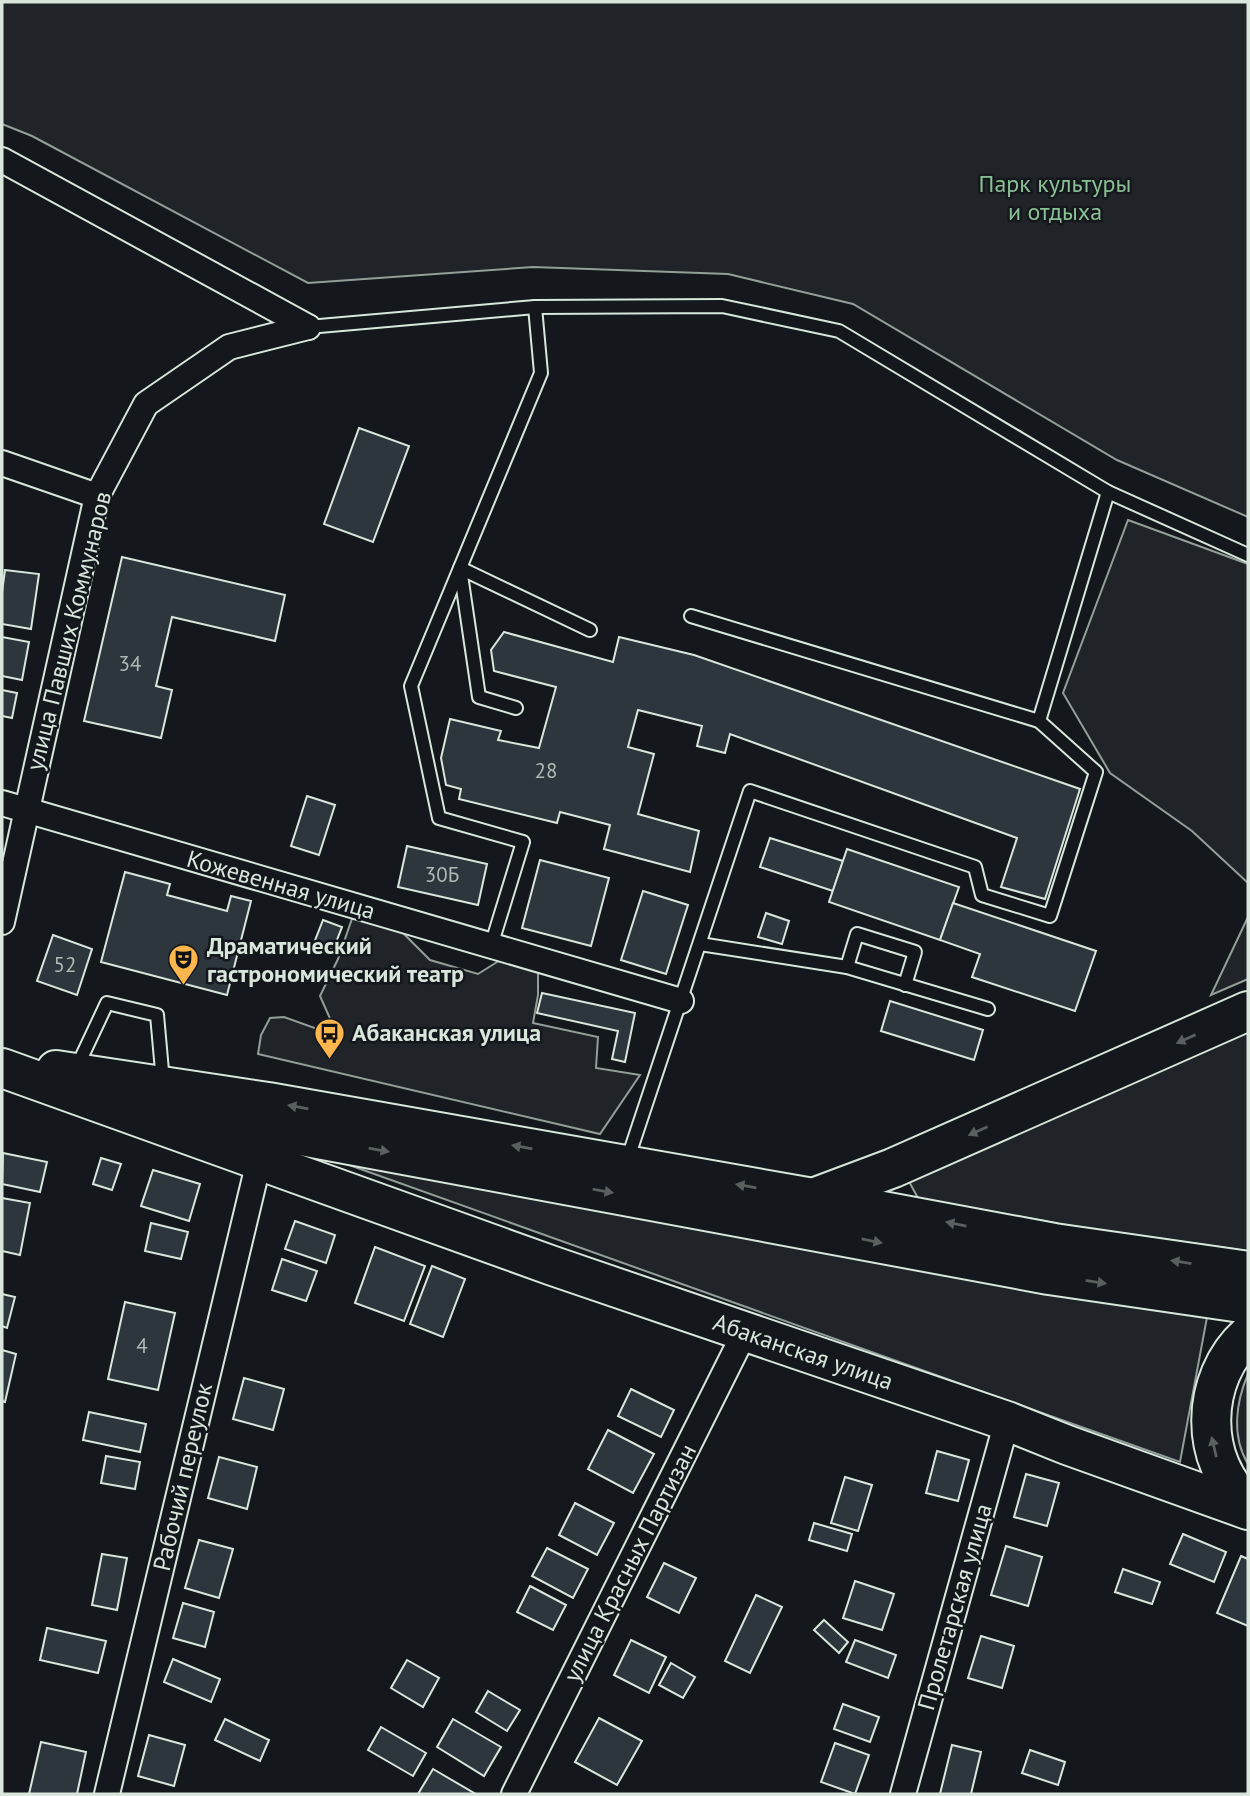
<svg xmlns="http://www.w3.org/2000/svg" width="1250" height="1796" font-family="'PT Sans',sans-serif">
<rect width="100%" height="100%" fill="#14181c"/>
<g fill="#202428" stroke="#939e99" stroke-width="2">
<polygon points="2,2 1248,2 1248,517 1117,460 853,304 728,274 533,267 308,283 32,136 2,124"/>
<polygon points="1128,520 1248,564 1248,883 1192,831 1110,773 1063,693"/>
<polygon points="354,913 391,921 430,960 478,974 505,957 538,971 538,995 533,1023 598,1037 596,1068 640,1075 600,1134 258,1054 261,1035 270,1018 284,1017 320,1030 332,1023 320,996 338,959"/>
<polygon points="1248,917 1248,979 1211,995"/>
<polygon points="1248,1027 1248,1251 1077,1227 918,1198 906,1176"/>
<polygon points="338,1161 1208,1312 1180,1462 1073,1424"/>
<path d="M1248,1374v90c-17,-28 -12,-62 0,-90z"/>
</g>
<g fill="#2c363c" stroke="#d8e6dc" stroke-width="2">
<polygon points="359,428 409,446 373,542 324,524"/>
<polygon points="122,557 285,595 275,641 172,617 156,686 172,690 161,738 84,721"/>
<polygon points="5,570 39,574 31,629 2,624 2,592"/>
<polygon points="504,632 613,662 619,637 694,655 1080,789 1045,899 1001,887 1017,838 730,734 725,753 697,746 702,726 638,710 628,747 654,754 638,814 699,831 690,872 604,849 610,825 560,812 557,823 459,799 461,789 446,785 441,758 450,719 501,731 498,740 539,748 556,687 494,671 491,650"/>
<polygon points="2,637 29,642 22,680 2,676"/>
<polygon points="2,690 17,693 12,718 2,716"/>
<polygon points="307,796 335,805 319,855 291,846"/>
<polygon points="770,838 843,861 833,891 760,867"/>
<polygon points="407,846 487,864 478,905 398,887"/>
<polygon points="847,849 959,887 940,940 829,902"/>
<polygon points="540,860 609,878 591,946 522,928"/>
<polygon points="125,872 170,884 167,895 227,911 231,896 251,901 227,995 101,962"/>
<polygon points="643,891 688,905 666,974 621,960"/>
<polygon points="953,903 1096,951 1075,1011 972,977 980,954 940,940"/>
<polygon points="766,913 789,921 782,944 758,937"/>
<polygon points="323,920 342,927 333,950 314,943"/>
<polygon points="53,935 92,949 77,995 37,981"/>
<polygon points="542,993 635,1013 625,1062 612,1059 618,1031 537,1013"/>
<polygon points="890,1001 983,1030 974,1060 881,1031"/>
<polygon points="3,1153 47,1162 40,1192 2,1184"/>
<polygon points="101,1158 121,1164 112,1190 93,1184"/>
<polygon points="153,1170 200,1184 189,1221 141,1206"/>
<polygon points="2,1198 30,1203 20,1255 2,1251"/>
<polygon points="295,1221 335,1235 326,1263 285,1249"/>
<polygon points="151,1223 188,1232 181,1259 145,1251"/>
<polygon points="375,1247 425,1266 404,1321 355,1303"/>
<polygon points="282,1259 317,1271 306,1301 272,1290"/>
<polygon points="432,1266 465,1279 443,1337 410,1324"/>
<polygon points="2,1294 15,1297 7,1328 2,1326"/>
<polygon points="125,1302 175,1313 158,1390 108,1379"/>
<polygon points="2,1350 16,1354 5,1402 2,1401"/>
<polygon points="244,1378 284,1389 273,1430 233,1419"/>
<polygon points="631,1389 674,1410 661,1437 618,1416"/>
<polygon points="89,1412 146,1424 140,1452 83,1440"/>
<polygon points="608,1430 654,1454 633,1493 588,1469"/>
<polygon points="937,1451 969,1460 958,1501 926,1493"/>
<polygon points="106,1456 140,1462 135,1489 101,1483"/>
<polygon points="219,1457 257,1467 247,1509 208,1498"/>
<polygon points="1026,1474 1059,1483 1047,1526 1014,1517"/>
<polygon points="845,1477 872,1485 858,1531 831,1523"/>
<polygon points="575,1503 614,1523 597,1555 559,1535"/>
<polygon points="814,1523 852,1534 847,1551 809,1540"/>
<polygon points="1183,1534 1226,1552 1214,1582 1170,1564"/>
<polygon points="199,1540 233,1549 219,1598 185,1588"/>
<polygon points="1006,1546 1042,1557 1028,1606 991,1595"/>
<polygon points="547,1548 588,1569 573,1598 532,1576"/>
<polygon points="102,1554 127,1558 117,1610 92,1605"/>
<polygon points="1241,1556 1248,1559 1248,1626 1217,1613"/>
<polygon points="664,1563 696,1578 679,1613 647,1597"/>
<polygon points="1123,1569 1160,1582 1152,1604 1115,1592"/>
<polygon points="855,1581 894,1594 882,1630 843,1618"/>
<polygon points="530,1586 566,1605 553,1630 517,1612"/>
<polygon points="756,1595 782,1607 750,1673 725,1661"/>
<polygon points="183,1603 214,1612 205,1647 173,1638"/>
<polygon points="824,1620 848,1642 839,1653 814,1630"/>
<polygon points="47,1628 106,1641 98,1673 40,1660"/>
<polygon points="981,1636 1014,1646 1002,1688 968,1678"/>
<polygon points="631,1640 666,1657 649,1693 614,1675"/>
<polygon points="855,1640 896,1655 888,1678 846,1662"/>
<polygon points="173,1659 220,1679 211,1702 164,1682"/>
<polygon points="407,1660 439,1678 423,1707 391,1688"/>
<polygon points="671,1663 695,1677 683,1698 659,1685"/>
<polygon points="488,1691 520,1710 507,1731 476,1712"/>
<polygon points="843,1704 879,1717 870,1742 834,1729"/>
<polygon points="599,1718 642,1741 617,1785 575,1762"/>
<polygon points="225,1719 269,1740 260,1761 215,1740"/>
<polygon points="453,1719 501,1747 484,1776 437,1747"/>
<polygon points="381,1727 426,1753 413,1776 368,1750"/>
<polygon points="149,1735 185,1745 174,1786 138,1776"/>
<polygon points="41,1742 86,1752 77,1794 29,1794"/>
<polygon points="835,1743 869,1755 855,1794 821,1782"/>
<polygon points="952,1745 981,1752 971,1794 940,1794"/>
<polygon points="1030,1750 1065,1762 1058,1785 1022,1773"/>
<polygon points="433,1769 474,1793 473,1794 418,1794"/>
</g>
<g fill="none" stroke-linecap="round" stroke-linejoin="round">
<defs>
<g id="lane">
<polyline points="308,327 535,307 722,306 839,331 1108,492 1248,555"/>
<polyline points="691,616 1039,721 1108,492"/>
<polyline points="516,708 479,697 460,568 590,630"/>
<polyline points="700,944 847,967 988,1009"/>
<polyline points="491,946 523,842 439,818 411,686 541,373 535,307"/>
<polyline points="847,967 857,934 915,952 905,985"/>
<polyline points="76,1069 107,1003 157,1015 163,1082"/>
<polyline points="627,1161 750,791 975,867 982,895 1050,916 1096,772 1039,721"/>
</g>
<g id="street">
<polyline points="2,160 308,327"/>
<polyline points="2,463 97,496"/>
<polyline points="2,803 681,1001"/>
<polyline points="2,922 97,496 146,404 229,347 308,327"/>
<polyline points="107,1794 259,1161"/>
<polyline points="514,1794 745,1332"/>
<polyline points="903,1794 1007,1421"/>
</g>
<g id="primary">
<polyline points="2,1068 553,1266 1007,1421 1067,1445 1248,1510"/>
<polyline points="56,1070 268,1102 813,1198 1054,1243 1248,1271"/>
<polyline points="170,1106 264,1129 1049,1275 1248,1304"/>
<polyline points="813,1198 893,1168 1248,1011"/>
<path d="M1248,1335c-48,43 -50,127 0,169"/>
</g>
</defs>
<use href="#lane" stroke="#d8e6dc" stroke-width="16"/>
<use href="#street" stroke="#d8e6dc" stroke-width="28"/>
<use href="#primary" stroke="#d8e6dc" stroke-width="42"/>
<use href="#lane" stroke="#14181c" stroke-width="12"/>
<use href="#street" stroke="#14181c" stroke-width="24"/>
<use href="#primary" stroke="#14181c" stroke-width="38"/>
</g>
<defs><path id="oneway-solid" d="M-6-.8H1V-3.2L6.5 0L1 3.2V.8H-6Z" transform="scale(1.75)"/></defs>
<g fill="#59605f">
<use href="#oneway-solid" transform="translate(1186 1039) rotate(156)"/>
<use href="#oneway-solid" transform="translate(298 1107) rotate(-170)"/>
<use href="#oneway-solid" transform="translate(978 1131) rotate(156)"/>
<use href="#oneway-solid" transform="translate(522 1147) rotate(-170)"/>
<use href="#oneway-solid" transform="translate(379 1150) rotate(10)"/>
<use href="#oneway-solid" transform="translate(746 1186) rotate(-170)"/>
<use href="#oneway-solid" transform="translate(603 1191) rotate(10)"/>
<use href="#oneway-solid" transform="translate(956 1224) rotate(-169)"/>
<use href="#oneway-solid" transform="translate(872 1241) rotate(11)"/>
<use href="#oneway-solid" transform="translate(1181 1262) rotate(-171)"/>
<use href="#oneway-solid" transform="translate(1096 1282) rotate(9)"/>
<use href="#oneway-solid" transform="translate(1214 1447) rotate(-103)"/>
</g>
<defs>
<symbol id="theatre-pin" viewBox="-11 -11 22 30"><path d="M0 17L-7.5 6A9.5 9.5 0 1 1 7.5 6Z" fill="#ffb74d" stroke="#14181c"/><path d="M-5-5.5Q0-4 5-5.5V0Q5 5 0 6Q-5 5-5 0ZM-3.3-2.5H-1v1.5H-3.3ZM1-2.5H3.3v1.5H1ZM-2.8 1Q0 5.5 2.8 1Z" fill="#111"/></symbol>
<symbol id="bus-pin" viewBox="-11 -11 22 30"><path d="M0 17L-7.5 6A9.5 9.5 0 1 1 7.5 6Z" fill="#ffb74d" stroke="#14181c"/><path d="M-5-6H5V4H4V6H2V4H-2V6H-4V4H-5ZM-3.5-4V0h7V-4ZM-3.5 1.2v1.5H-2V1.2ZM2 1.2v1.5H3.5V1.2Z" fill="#111"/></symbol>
</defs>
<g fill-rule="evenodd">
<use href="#theatre-pin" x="166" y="942" width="35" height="47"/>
<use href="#bus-pin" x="312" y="1016" width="35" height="47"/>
</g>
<g text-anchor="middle" stroke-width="5" stroke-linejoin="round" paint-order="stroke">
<g font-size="21" fill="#adbab4">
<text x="130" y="671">34</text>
<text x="546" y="778">28</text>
<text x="442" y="882">30Б</text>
<text x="65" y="972">52</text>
<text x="142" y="1353">4</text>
</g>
<g font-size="24" fill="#8ac095" stroke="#14181c">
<text x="1055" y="192">Парк культуры<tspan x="1055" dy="28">и отдыха</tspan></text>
</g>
<g font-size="24" fill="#d8e6dc" stroke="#14181c">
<text transform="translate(69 631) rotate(-76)" y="8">улица Павших Коммунаров</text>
<text transform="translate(281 885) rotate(16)" y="8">Кожевенная улица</text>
<text transform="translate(803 1352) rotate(19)" y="8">Абаканская улица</text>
<text transform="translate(183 1477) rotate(-77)" y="8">Рабочий переулок</text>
<text transform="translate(630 1563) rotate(-63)" y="8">улица Красных Партизан</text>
<text transform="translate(955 1607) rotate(-74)" y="8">Пролетарская улица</text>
</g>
<g font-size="24" font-weight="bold" fill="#d8e6dc" stroke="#14181c" text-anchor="start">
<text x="207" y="954">Драматический<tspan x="207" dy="28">гастрономический театр</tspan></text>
<text x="352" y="1041">Абаканская улица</text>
</g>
</g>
<rect width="1250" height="1796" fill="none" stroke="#d8e6dc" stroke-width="7"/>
</svg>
